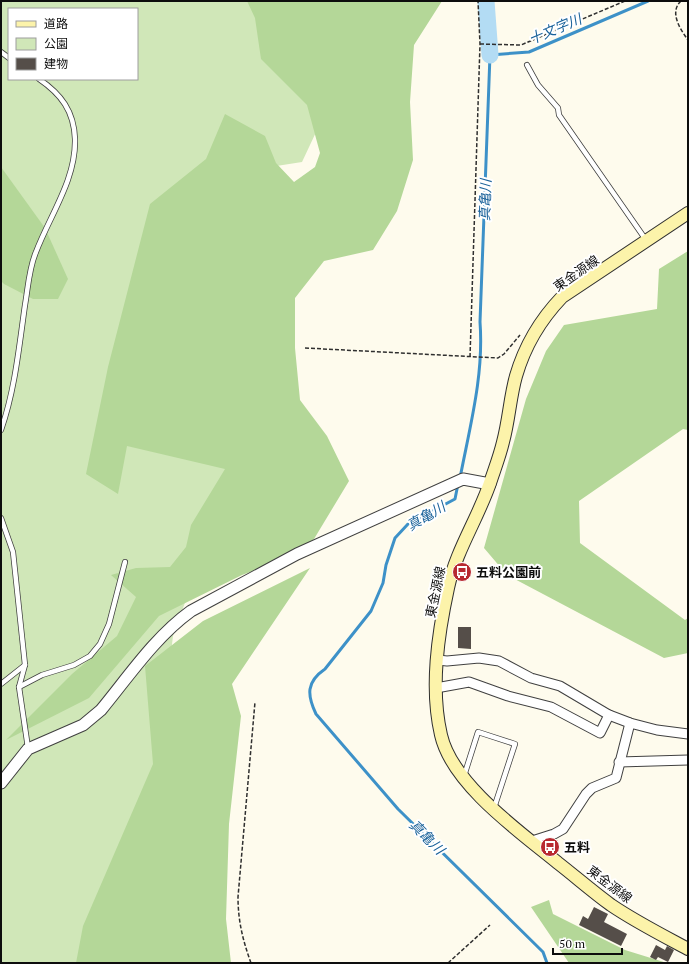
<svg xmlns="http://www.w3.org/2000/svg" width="689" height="964" font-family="'PT Serif','Noto Sans JP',serif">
<rect width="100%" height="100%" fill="#fefbed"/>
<path fill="#d0e7b8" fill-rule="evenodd" d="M1,1h354l-22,95 -31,66 -82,13 18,280 -65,181 -22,184 -20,143h-130zM9,9h128v70h-128z"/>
<g fill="#b4d798">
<polygon points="247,1 442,1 414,45 410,102 413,160 397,211 373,250 324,261 295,298 295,348 300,400 327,436 349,481 314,539 289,557 242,575 159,616 89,698 6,740 72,674 117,636 136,597 111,575 136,568 170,567 186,547 191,525 225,469 127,446 118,494 86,474 108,367 150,204 206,159 225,114 265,136 276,163 294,182 315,167 320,153 307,105 261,59 255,18"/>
<polygon points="1,167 45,228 68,279 58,299 33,299 4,284 1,281"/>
<polygon points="688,251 688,430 683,429 579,501 580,543 685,620 688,618 688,653 664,658 507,575 484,548 526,399 546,351 564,325 657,309 659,269"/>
<polygon points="310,568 232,684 241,716 229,824 226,919 231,963 76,963 83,926 153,764 145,666 203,621"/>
<polygon points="549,900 553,914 625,950 667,963 569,963 531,907"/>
</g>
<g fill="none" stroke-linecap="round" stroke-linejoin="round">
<g stroke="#3d91c8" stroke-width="3">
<path d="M460,478c10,-52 24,-103 20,-156l10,-267 39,-3 119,-51"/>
<path d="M458,484l-3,15 -47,25 -13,14 -9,27 -3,18 -12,28 -46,58c-19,13 -18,26 -9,45l82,95 145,143 4,11"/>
</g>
<polyline stroke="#b3dcf4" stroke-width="17" points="486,1 490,55"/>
</g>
<g fill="#554e49">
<polygon points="458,627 471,627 471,649 458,648"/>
<polygon points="594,907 608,914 604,922 627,934 621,946 579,925 583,916 588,919"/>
<polygon points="656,945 665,950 667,946 674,950 668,962 658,957 656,960 650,957"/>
</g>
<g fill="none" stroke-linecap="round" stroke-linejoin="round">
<defs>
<g id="service">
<polyline points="1,52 9,58"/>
<polyline points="527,65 538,85 558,108 559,115 646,240"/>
<path d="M1,430c14,-40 18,-83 24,-125 3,-17 4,-37 11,-53 14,-37 40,-72 39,-113 -1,-28 -14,-45 -36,-60"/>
<polyline points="1,518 13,552 25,665 19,687 28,748"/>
<polyline points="1,684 25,665"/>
<polyline points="19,687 42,675 74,665 90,656 100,644 109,624 125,562"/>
<polyline points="464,776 478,732 515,744 494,808"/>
</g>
<g id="minor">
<polyline points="438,660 447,661 479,658 499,661 531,678 560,686 609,715 630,723 657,730 688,734"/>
<polyline points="436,688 469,682 508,696 551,707 600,733 609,715"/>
<polyline points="619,762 688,760"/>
<polyline points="532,841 554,834 563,829 586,794 592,788 616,778 630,723"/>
</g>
<path id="tertiary" d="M1,783l27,-34 55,-24 18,-15c28,-34 54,-73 90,-99l106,-57 166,-75 27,5"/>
<path id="secondary" d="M688,213l-126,84c-21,22 -37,48 -46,79 -6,21 -7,44 -13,66 -3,13 -8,26 -12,38 -12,37 -35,70 -43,108 -10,46 -18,100 -7,147 11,49 79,97 117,128 18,14 35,29 53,42 25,17 51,30 77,44"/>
</defs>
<use href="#service" stroke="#404040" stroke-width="6"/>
<use href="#minor" stroke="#404040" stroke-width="11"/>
<use href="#tertiary" stroke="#404040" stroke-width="13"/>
<use href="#secondary" stroke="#2f2f2f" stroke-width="14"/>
<g stroke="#2f2f2f" stroke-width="1.5" stroke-dasharray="4 2" stroke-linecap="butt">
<path d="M681,1c-12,11 -1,28 7,39"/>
<polyline points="480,44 521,45 625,1"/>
<polyline points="305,348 498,358 504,354 520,335"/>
<polyline points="470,357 480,44 478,1"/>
<path d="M251,963c-8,-22 -13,-42 -13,-66l17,-195"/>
<polyline points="448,963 490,925"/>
</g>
<use href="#service" stroke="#fff" stroke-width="4.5"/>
<use href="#minor" stroke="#fff" stroke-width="9"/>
<use href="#tertiary" stroke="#fff" stroke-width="11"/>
<use href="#secondary" stroke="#fcf3aa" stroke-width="12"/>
</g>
<defs>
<symbol id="bus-disc" viewBox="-11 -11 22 22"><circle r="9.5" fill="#b82930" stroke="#fff"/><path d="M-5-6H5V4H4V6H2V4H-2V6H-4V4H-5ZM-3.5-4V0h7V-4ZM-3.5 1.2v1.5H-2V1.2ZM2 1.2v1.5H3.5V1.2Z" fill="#fff"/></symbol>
</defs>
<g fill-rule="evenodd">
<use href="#bus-disc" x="451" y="561" width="22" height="22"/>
<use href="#bus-disc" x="539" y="836" width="22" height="22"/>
</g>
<g text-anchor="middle" stroke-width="4" stroke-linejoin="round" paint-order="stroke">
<g font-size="13" fill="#0d0d0d" stroke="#fff">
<text transform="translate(576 273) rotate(-35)" y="5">東金源線</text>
<text transform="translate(435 592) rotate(-78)" y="5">東金源線</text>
<text transform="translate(610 884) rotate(37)" y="5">東金源線</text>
</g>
<g font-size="13" font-weight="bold" fill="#0d0d0d" stroke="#fff" text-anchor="start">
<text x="476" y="577">五料公園前</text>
<text x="564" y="852">五料</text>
</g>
<g font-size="14" font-style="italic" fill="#1a629a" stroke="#fff">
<text transform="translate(555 29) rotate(-23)" y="5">十文字川</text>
<text transform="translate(485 200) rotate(-88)" y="5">真亀川</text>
<text transform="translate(426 516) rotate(-31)" y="5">真亀川</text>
<text transform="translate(427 837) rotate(45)" y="5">真亀川</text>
</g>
</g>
<rect width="689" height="964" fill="none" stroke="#0d0d0d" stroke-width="4"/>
<rect x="8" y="8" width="130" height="72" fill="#ffffff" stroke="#9e9e9e"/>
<rect x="16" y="21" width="20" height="6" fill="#fcf3aa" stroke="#9e9e9e"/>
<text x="44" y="28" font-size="12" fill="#0d0d0d">道路</text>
<rect x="16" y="38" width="20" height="12" fill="#d0e7b8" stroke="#9e9e9e"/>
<text x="44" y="48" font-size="12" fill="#0d0d0d">公園</text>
<rect x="16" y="58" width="20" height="12" fill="#554e49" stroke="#9e9e9e"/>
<text x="44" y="68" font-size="12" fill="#0d0d0d">建物</text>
<path d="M553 948v6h69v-6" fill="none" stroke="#0d0d0d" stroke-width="2"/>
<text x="559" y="948" font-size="12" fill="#0d0d0d" stroke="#ffffff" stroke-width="3" paint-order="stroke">50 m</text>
</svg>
